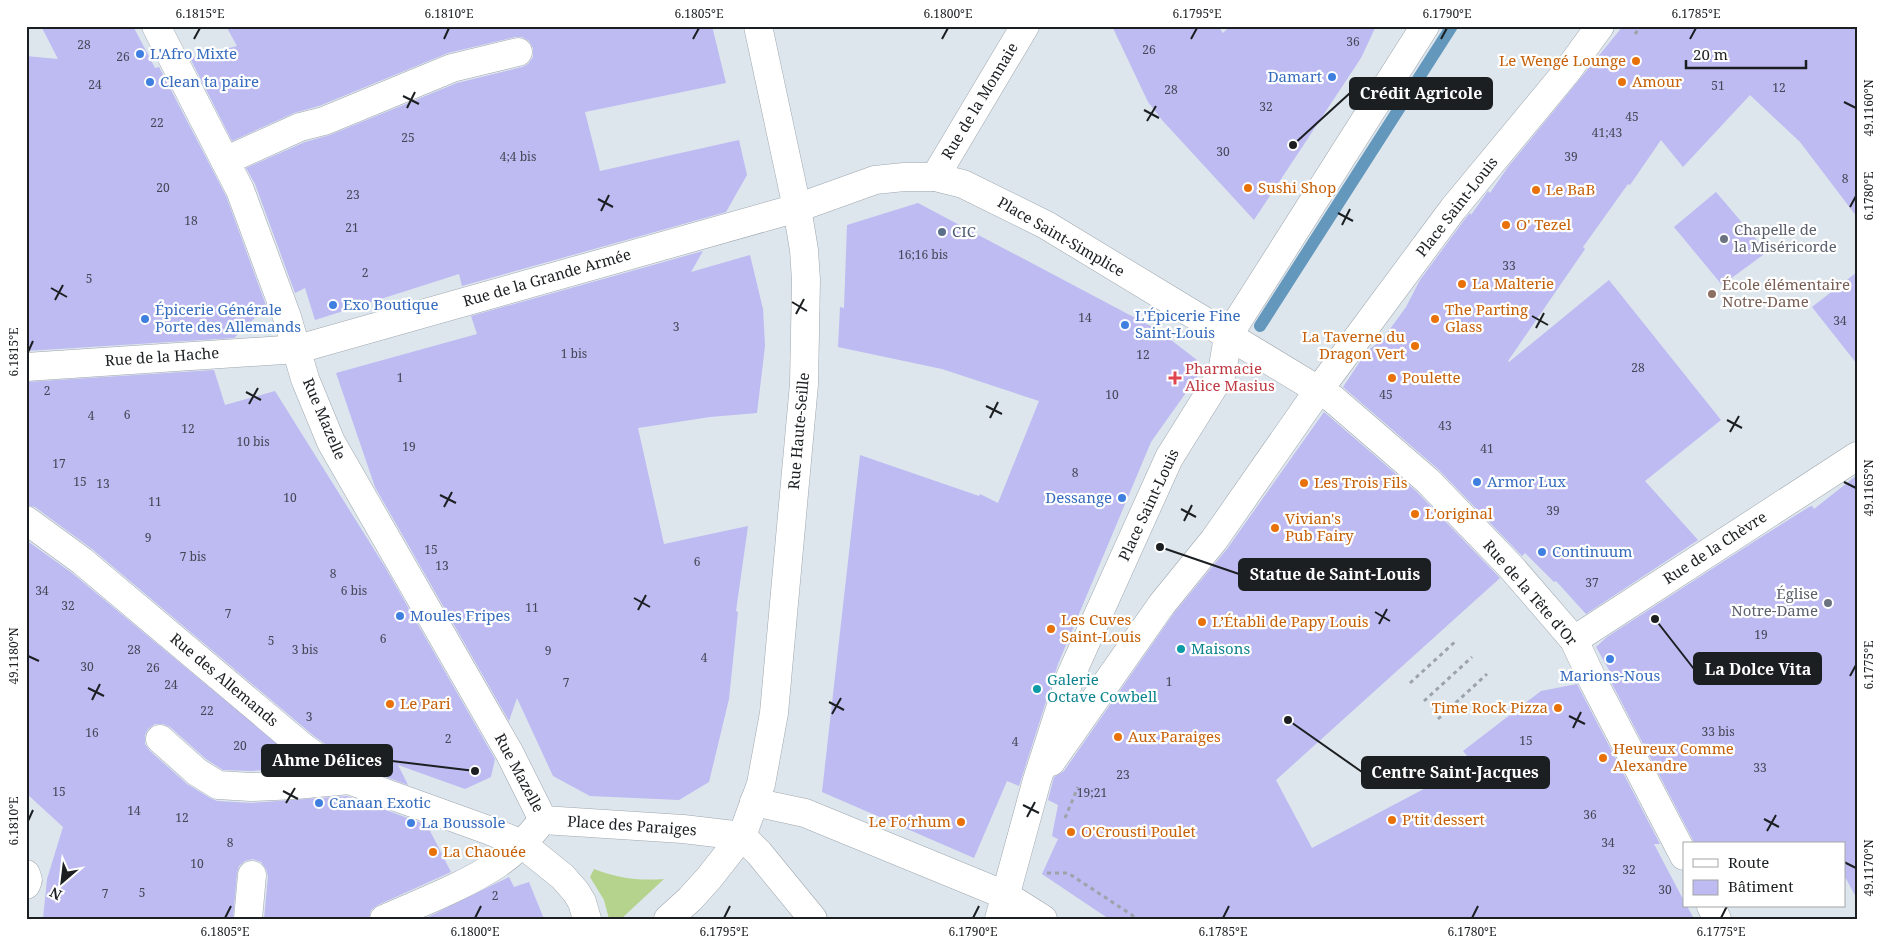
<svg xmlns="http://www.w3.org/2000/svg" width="1883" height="945" font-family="'Noto Serif',serif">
<rect width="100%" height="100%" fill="#dde6ed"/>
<path fill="#b6d38e" d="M594,869c23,9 45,12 70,10l-43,40h-12l-5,-19 -14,-23z"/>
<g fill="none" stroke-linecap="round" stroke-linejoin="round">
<polyline stroke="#6497bc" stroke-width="12" points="1260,326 1452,26"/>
</g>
<g fill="#bebaf2">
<polygon points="41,26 133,26 155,68 159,67 226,196 267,308 261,312 234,338 26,351 26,56 58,59"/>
<polygon points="226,26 712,26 726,83 585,112 600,171 739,140 747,175 726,212 462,286 459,274 315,320 305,288 295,293 255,184 246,168 305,142 330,135 457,83 522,67 528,64 533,57 533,48 529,41 522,37 515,37 448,53 319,106 294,113 232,141 190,58 237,46"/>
<polygon points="1112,26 1218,26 1223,33 1230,26 1376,26 1361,58 1254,220 1162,120 1148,102"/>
<polygon points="1623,26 1857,26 1857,217 1800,142 1750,95 1683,167 1661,140 1630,185 1628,184 1583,247 1585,249 1508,361 1509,362 1609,280 1721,420 1645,481 1698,540 1586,614 1556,581 1554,582 1525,553 1522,556 1438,469 1343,387 1367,351 1382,340 1406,307 1420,280 1465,219 1470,213 1471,215 1488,191 1490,193 1508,167"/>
<polygon points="1716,192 1767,252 1722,285 1674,227"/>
<polygon points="918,203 1158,330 1197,360 1200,373 1151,442 1058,664 1019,786 1007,781 974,858 822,792 860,455 979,496 980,494 998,503 1039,401 942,369 838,347 840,307 844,308 847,225"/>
<polygon points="703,251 691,272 750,255 763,309 765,346 757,413 710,417 638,428 664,544 748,526 736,611 738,612 729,699 709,782 679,800 590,796 553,776 517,698 509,721 375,487 336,373 477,334 471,316"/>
<polygon points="1857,272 1857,364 1812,307"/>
<polygon points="214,370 225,405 275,391 385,567 495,759 491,777 465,789 398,765 408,785 356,766 314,736 92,549 35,507 26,505 26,382"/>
<polygon points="1324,412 1417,492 1500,578 1276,780 1312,848 1473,763 1463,751 1541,691 1577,684 1660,844 1654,844 1684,901 1684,906 1687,906 1694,919 1109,919 1042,874 1058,839 1052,836 1058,805 1048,800 1054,777 1064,771 1174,613 1227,549"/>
<polygon points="1857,475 1857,899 1844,875 1844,844 1695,844 1609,678 1613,677 1596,647 1607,637 1755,541 1809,507 1812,506 1814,509"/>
<polygon points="26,540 72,573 306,768 251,771 223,770 206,759 170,727 163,724 155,724 148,729 145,735 145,744 150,751 187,784 210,798 217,801 252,803 347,796 427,825 451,872 378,905 371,910 369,919 264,919 268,876 266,869 261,862 253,859 245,861 239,866 237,873 233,919 43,919 47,879 63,827 26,793"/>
<polygon points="509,877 514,887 529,882 544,919 424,919"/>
</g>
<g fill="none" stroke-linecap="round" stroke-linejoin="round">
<defs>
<g id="minor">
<polyline points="156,26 240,190 287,317 305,379 331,442 509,752 543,820"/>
<polyline points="225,161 300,127 324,121 452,68 518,52"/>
<polyline points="935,177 1025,26"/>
<polyline points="26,367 298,349 797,208 875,180 904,177 935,177 963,184 1046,225 1333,399 1428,481 1511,567 1574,640 1594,683 1684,856"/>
<polyline points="26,520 82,561 304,748 349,780 488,830 522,844 563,877 576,892 582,902 587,919"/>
<polyline points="1574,640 1857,456"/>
<polyline points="160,739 197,772 218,785 251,787 296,785 349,780"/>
<polyline points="1051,762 1162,604 1214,540 1318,391 1453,209 1568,70 1600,26"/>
<polyline points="754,802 805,813 1005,895 1043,919"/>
<polyline points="742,836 759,853 813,919"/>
<polyline points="26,874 28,880 26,885"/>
<polyline points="1711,906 1717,919"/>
<polyline points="248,919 252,875"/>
<path d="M384,919c38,-17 79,-32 115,-56 17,-12 31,-27 44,-43l140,9 59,7"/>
<polyline points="668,919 690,899 709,878 742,836 761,784 774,713 804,384 806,280 804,250 797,208 758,26"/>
<polyline points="999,919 1037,780 1071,675 1169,458 1222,373 1228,336 1425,26"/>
</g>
</defs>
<use href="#minor" stroke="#9fa7ae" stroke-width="29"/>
<g stroke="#9ca3a9" stroke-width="3" stroke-dasharray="4 4" stroke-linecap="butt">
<polyline points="1635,34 1641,26"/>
<polyline points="1410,683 1457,640"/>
<polyline points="1424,701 1472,657"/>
<polyline points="1438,719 1487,674"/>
<polyline points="1065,818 1078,787"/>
<polyline points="1047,873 1068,873 1138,919"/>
</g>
<use href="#minor" stroke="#fff" stroke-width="28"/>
</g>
<path fill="none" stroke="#1c1f21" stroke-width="2" d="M194,39l6,-11M444,39l5,-11M693,39l6,-11M942,39l6,-11M1191,39l6,-11M1441,39l6,-11M1690,39l6,-11M403,96l16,8M1844,102l12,6M407,108l8,-16M1144,110l15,8M1147,121l9,-15M598,199l15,8M1850,207l6,-11M601,211l8,-16M1338,213l15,8M1342,225l8,-16M51,288l16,9M55,300l8,-15M792,302l15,9M796,314l8,-15M1532,316l16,9M1536,328l8,-15M28,352l5,-11M246,392l15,8M249,404l9,-16M986,406l16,8M990,418l8,-16M1727,420l15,8M1730,432l9,-16M1844,482l12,6M440,495l16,8M444,507l8,-15M1181,509l15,8M1184,521l8,-16M634,598l16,9M638,610l8,-15M1375,612l15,9M1379,624l8,-15M28,656l11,5M1850,676l6,-11M88,688l16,8M92,700l8,-16M829,702l15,8M832,714l9,-16M1569,716l16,8M1573,728l8,-16M283,791l15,8M286,803l9,-15M1023,805l16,8M1027,817l8,-15M1764,819l15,8M28,821l5,-11M1767,831l9,-16M1844,862l12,6M225,918l6,-12M475,918l6,-12M724,918l6,-12M973,918l6,-12M1223,918l6,-12M1472,918l6,-12M1721,918l6,-12"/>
<g fill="#3f7fe0" stroke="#fff" stroke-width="2">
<circle cx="140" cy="54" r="5"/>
<circle cx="1332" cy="77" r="5"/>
<circle cx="150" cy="82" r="5"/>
<circle cx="333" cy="305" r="5"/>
<circle cx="145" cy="319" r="5"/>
<circle cx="1125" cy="325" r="5"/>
<circle cx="1477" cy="482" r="5"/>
<circle cx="1122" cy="498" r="5"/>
<circle cx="1542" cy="552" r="5"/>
<circle cx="400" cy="616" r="5"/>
<circle cx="1610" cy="659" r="5"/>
<circle cx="319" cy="803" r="5"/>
<circle cx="411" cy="823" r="5"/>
</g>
<g fill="#e8710a" stroke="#fff" stroke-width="2">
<circle cx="1636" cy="61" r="5"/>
<circle cx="1622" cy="82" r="5"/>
<circle cx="1248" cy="188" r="5"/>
<circle cx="1536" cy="190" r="5"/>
<circle cx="1506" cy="225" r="5"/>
<circle cx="1462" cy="284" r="5"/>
<circle cx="1435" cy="319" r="5"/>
<circle cx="1415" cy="346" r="5"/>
<circle cx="1392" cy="378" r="5"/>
<circle cx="1304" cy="483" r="5"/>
<circle cx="1415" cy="514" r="5"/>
<circle cx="1275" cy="528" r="5"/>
<circle cx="1202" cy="622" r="5"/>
<circle cx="1051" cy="629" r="5"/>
<circle cx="390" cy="704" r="5"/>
<circle cx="1558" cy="708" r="5"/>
<circle cx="1118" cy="737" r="5"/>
<circle cx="1603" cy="758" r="5"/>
<circle cx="1392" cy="820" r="5"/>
<circle cx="961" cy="822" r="5"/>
<circle cx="1071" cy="832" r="5"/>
<circle cx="433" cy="852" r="5"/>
</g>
<circle fill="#5c6f8a" stroke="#fff" stroke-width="2" cx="942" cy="232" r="5"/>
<g fill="#6b7280" stroke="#fff" stroke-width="2">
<circle cx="1724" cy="239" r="5"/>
<circle cx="1828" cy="603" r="5"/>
</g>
<circle fill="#8d6e63" stroke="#fff" stroke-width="2" cx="1712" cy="294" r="5"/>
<path fill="#e0444e" stroke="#fff" stroke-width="2" d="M1172.5 370.5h5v5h5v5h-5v5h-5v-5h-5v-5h5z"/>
<g fill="#0f9aa8" stroke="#fff" stroke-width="2">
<circle cx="1181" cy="649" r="5"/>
<circle cx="1037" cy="689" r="5"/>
</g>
<g text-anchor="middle" stroke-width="4.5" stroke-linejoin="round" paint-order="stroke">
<g font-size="12" fill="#444655">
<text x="1353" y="46">36</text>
<text x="84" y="49">28</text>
<text x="1149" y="54">26</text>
<text x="123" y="61">26</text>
<text x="95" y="89">24</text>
<text x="1718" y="90">51</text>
<text x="1779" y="92">12</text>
<text x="1171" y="94">28</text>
<text x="1266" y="111">32</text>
<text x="1632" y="121">45</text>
<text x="157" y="127">22</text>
<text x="1607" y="137">41;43</text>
<text x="408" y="142">25</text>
<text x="1223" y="156">30</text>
<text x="518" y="161">4;4 bis</text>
<text x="1571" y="161">39</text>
<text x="1845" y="183">8</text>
<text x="163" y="192">20</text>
<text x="353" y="199">23</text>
<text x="191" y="225">18</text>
<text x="352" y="232">21</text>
<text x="923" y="259">16;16 bis</text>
<text x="1509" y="270">33</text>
<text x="365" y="277">2</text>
<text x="89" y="283">5</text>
<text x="1085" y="322">14</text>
<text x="1840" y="325">34</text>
<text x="676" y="331">3</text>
<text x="574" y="358">1 bis</text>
<text x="1143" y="359">12</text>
<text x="1638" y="372">28</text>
<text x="400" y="382">1</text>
<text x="47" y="395">2</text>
<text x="1112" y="399">10</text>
<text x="1386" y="399">45</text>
<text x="127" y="419">6</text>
<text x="91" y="420">4</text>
<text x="1445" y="430">43</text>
<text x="188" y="433">12</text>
<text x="253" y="446">10 bis</text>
<text x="409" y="451">19</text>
<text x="1487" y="453">41</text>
<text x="59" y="468">17</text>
<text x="1075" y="477">8</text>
<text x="80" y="486">15</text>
<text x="103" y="488">13</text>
<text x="290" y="502">10</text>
<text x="155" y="506">11</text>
<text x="1553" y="515">39</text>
<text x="148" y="542">9</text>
<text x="431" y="554">15</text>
<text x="193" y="561">7 bis</text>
<text x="697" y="566">6</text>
<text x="442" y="570">13</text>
<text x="333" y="578">8</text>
<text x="1592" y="587">37</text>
<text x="42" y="595">34</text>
<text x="354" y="595">6 bis</text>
<text x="68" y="610">32</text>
<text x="532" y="612">11</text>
<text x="228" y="618">7</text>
<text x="1761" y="639">19</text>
<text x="383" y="643">6</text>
<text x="271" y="645">5</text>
<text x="134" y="654">28</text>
<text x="305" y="654">3 bis</text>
<text x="548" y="655">9</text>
<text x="704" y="662">4</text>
<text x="87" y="671">30</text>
<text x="153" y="672">26</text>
<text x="1169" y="686">1</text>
<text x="566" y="687">7</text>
<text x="171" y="689">24</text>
<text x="207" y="715">22</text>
<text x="309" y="721">3</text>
<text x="1718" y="736">33 bis</text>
<text x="92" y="737">16</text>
<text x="448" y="743">2</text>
<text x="1526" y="745">15</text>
<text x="1015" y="746">4</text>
<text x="240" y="750">20</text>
<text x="1760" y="772">33</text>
<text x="1123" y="779">23</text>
<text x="59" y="796">15</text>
<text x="1092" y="797">19;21</text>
<text x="134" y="815">14</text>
<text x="1590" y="819">36</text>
<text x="182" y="822">12</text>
<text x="230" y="847">8</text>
<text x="1608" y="847">34</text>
<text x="197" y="868">10</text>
<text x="1629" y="874">32</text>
<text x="1665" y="894">30</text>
<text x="142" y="897">5</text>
<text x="105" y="898">7</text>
<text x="495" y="900">2</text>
</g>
<g font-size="15" fill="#366cbe" stroke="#fff" text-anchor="start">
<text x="150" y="59">L'Afro Mixte</text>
<text x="1322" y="82" text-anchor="end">Damart</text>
<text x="160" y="87">Clean ta paire</text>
<text x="343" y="310">Exo Boutique</text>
<text x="155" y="315">Épicerie Générale<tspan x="155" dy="17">Porte des Allemands</tspan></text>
<text x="1135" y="321">L'Épicerie Fine<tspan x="1135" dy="17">Saint-Louis</tspan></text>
<text x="1487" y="487">Armor Lux</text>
<text x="1112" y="503" text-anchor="end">Dessange</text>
<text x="1552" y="557">Continuum</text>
<text x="410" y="621">Moules Fripes</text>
<text x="1610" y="681" text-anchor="middle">Marions-Nous</text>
<text x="329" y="808">Canaan Exotic</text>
<text x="421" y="828">La Boussole</text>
</g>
<g font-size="15" fill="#c56008" stroke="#fff" text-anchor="start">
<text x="1626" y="66" text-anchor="end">Le Wengé Lounge</text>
<text x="1632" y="87">Amour</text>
<text x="1258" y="193">Sushi Shop</text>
<text x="1546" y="195">Le BaB</text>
<text x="1516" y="230">O' Tezel</text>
<text x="1472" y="289">La Malterie</text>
<text x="1445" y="315">The Parting<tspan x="1445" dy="17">Glass</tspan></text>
<text x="1405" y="342" text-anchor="end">La Taverne du<tspan x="1405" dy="17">Dragon Vert</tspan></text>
<text x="1402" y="383">Poulette</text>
<text x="1314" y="488">Les Trois Fils</text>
<text x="1425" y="519">L'original</text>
<text x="1285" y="524">Vivian's<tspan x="1285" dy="17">Pub Fairy</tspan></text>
<text x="1061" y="625">Les Cuves<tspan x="1061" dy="17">Saint-Louis</tspan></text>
<text x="1212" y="627">L’Établi de Papy Louis</text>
<text x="400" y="709">Le Pari</text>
<text x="1548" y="713" text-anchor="end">Time Rock Pizza</text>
<text x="1128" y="742">Aux Paraiges</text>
<text x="1613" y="754">Heureux Comme<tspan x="1613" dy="17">Alexandre</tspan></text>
<text x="1402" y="825">P'tit dessert</text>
<text x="951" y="827" text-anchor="end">Le Fo‘rhum</text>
<text x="1081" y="837">O'Crousti Poulet</text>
<text x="443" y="857">La Chaouée</text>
</g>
<g font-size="15" fill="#1c1f21" stroke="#fff">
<text transform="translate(980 101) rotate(-59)" y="5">Rue de la Monnaie</text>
<text transform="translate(1457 207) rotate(-52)" y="5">Place Saint-Louis</text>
<text transform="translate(1061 237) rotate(30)" y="5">Place Saint-Simplice</text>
<text transform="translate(547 278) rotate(-16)" y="5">Rue de la Grande Armée</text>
<text transform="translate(162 357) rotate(-4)" y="5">Rue de la Hache</text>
<text transform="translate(324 419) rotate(67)" y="5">Rue Mazelle</text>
<text transform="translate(799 431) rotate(-85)" y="5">Rue Haute-Seille</text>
<text transform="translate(1149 505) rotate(-65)" y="5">Place Saint-Louis</text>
<text transform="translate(1715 548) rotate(-33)" y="5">Rue de la Chèvre</text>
<text transform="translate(1530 593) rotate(49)" y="5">Rue de la Tête d'Or</text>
<text transform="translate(224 680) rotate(40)" y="5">Rue des Allemands</text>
<text transform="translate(519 773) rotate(62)" y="5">Rue Mazelle</text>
<text transform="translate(632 826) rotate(4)" y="5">Place des Paraiges</text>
</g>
<g font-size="15" fill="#5b616d" stroke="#fff" text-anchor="start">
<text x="1734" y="235">Chapelle de<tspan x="1734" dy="17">la Miséricorde</tspan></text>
<text x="1818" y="599" text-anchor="end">Église<tspan x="1818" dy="17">Notre-Dame</tspan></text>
</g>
<g font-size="15" fill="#4e5e75" stroke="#fff" text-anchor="start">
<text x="952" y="237">CIC</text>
</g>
<g font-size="15" fill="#785e54" stroke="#fff" text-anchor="start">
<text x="1722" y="290">École élémentaire<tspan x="1722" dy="17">Notre-Dame</tspan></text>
</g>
<g font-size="15" fill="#be3a42" stroke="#fff" text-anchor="start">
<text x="1185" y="374">Pharmacie<tspan x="1185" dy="17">Alice Masius</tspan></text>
</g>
<g font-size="15" fill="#0d838f" stroke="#fff" text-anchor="start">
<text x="1191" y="654">Maisons</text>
<text x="1047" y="685">Galerie<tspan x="1047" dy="17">Octave Cowbell</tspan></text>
</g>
</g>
<path fill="none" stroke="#1c1f21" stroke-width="2" d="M1293 145L1350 93M1160 547L1239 574M1655 619L1694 669M475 771L392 761M1288 720L1362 772"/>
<g fill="#1c1f21" stroke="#fff" stroke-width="2">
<circle cx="1293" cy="145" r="5"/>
<circle cx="1160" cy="547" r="5"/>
<circle cx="1655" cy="619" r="5"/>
<circle cx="475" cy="771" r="5"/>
<circle cx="1288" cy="720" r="5"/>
</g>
<g fill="#1c1f21" stroke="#1c1f21" stroke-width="2">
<rect x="1350" y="78" width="142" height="31" rx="5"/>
<rect x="1239" y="559" width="191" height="31" rx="5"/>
<rect x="1694" y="653" width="127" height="31" rx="5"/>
<rect x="262" y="745" width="130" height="31" rx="5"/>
<rect x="1362" y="757" width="187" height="31" rx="5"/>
</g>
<g font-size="16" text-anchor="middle" font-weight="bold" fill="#fff">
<text x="1421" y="99">Crédit Agricole</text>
<text x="1335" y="580">Statue de Saint-Louis</text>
<text x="1758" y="675">La Dolce Vita</text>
<text x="327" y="766">Ahme Délices</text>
<text x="1455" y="778">Centre Saint-Jacques</text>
</g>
<rect width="1883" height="945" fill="none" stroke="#ffffff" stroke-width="55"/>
<rect x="1683" y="842" width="162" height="65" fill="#ffffff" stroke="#a4a5a6"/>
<rect x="1693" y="859" width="25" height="8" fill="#ffffff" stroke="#a4a5a6"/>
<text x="1728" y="868" font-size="15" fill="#1c1f21">Route</text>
<rect x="1693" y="880" width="25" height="15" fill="#bebaf2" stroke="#a4a5a6"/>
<text x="1728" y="892" font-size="15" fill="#1c1f21">Bâtiment</text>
<g transform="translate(62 882) rotate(208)" stroke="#ffffff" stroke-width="4" paint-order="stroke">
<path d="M0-4L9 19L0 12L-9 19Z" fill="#1c1f21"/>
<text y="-8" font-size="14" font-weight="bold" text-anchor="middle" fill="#1c1f21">N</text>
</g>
<path d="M1686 60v8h120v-8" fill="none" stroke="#1c1f21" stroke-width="2.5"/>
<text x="1693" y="60" font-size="15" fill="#1c1f21" stroke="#ffffff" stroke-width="4" paint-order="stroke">20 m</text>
<rect x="28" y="28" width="1828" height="890" fill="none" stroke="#1c1f21" stroke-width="2"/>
<g font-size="12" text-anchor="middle" fill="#1c1f21">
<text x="200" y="18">6.1815°E</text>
<text x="449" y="18">6.1810°E</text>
<text x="699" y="18">6.1805°E</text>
<text x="948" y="18">6.1800°E</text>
<text x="1197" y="18">6.1795°E</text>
<text x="1447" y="18">6.1790°E</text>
<text x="1696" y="18">6.1785°E</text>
<text transform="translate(1869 108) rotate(-90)" y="4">49.1160°N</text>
<text transform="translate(1869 196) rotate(-90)" y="4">6.1780°E</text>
<text transform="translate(14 352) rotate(-90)" y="4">6.1815°E</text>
<text transform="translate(1869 488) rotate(-90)" y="4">49.1165°N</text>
<text transform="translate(14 656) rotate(-90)" y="4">49.1180°N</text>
<text transform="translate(1869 665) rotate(-90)" y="4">6.1775°E</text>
<text transform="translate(14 821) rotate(-90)" y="4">6.1810°E</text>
<text transform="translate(1869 868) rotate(-90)" y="4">49.1170°N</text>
<text x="225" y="936">6.1805°E</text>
<text x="475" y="936">6.1800°E</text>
<text x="724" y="936">6.1795°E</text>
<text x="973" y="936">6.1790°E</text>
<text x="1223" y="936">6.1785°E</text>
<text x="1472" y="936">6.1780°E</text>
<text x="1721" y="936">6.1775°E</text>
</g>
</svg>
